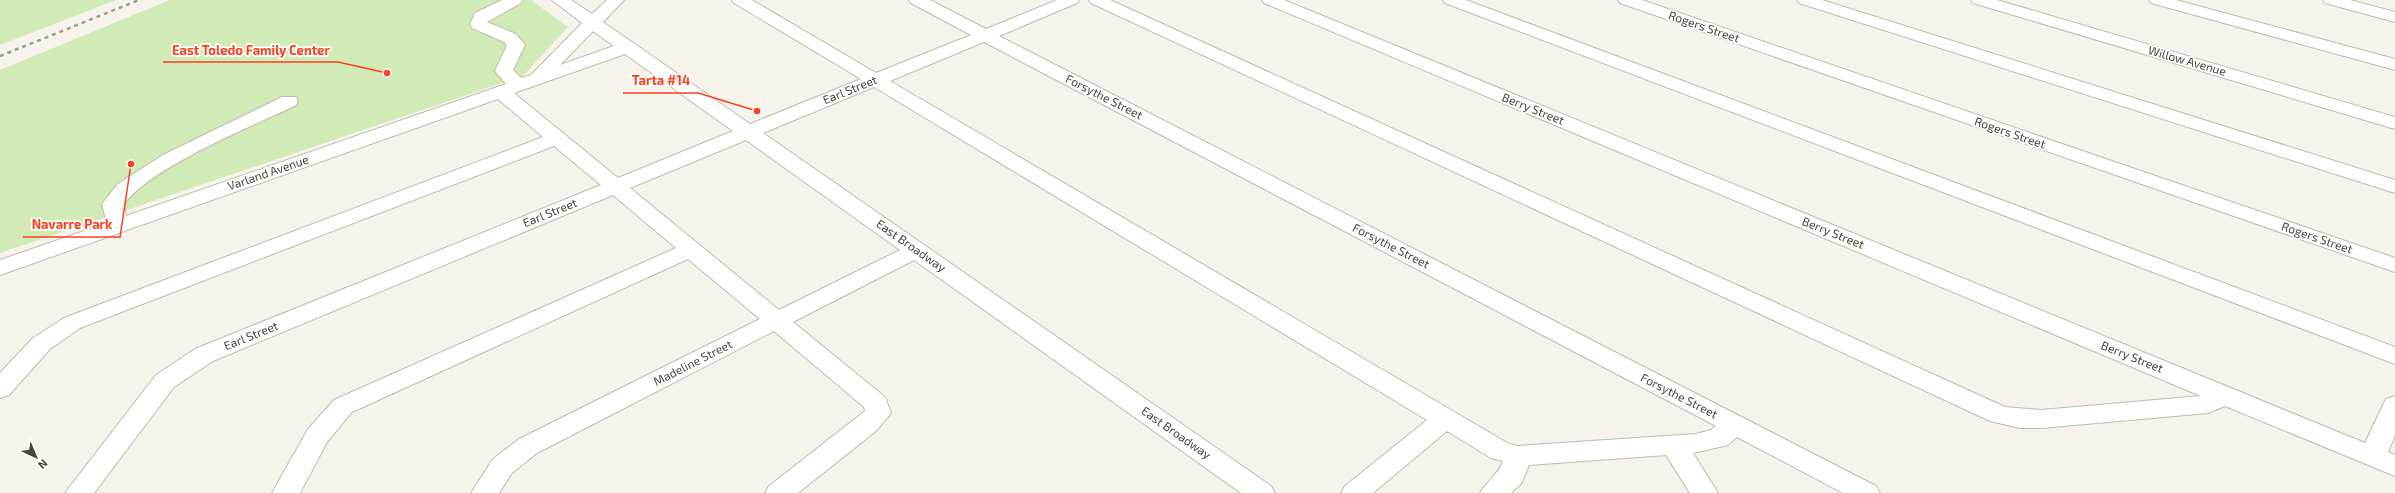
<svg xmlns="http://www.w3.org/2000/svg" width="2395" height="493" font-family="'Exo 2',sans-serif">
<rect width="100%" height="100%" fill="#f6f3ec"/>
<g fill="#d2eab5">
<polygon points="0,0 116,0 0,45"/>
<polygon points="170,0 531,0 568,27 523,76 0,253 0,70"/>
</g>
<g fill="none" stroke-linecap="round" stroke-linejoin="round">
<defs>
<g id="minor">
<path d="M502,0h21l-2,3 -34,19 29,12 9,11 -12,25 8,8 10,-3 51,-52 -30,-23h19l21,14 15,-14h17l-21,22 147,102 111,-45 -127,-76 -2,-3h20l124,73 95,-38 -60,-32 -2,-3h21l56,29 71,-29h22l-2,3 -78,33 877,450 4,7h-37l-106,-56 -9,8 -35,8 25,40h-28l-24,-38 -137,10 -8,19 -10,9h-31c7,-12 18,-18 23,-32l-12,-3 -44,-27 -74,62h-32l4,-7 82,-66 -553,-333 -111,46 508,353 4,7h-34l-327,-233 -121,62 92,75 6,16 -15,18 -78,62h-33l4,-7 96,-75 -1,-4 -90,-76 -237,122 -25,20 -13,20h-28l22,-34 26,-20 241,-120 -72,-60 -336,153 -25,30 -27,51h-28l36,-64 26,-29 342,-152 -63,-53 -400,166 -39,26 -80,106h-29l91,-118 39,-26 406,-164 -47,-39 -474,182 -30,21 -41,46 -9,3v-25l33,-35 31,-20 479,-181 -45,-38 -498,176v-15l107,-37 -5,-19 16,-20 45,-29 119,-58h14l2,4 -2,4c-45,22 -145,62 -172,99l2,12 380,-132 -11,-13 12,-26 -3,-3 -32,-14 -2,-4 5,-11zM593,31l21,15 -54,19zM984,42l732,384 -5,4 -15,4 -178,12 -9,-2 -619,-363zM625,54l108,77 -115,47 -104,-85zM746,140l154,110 -121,60 -149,-122z"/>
<polygon points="1089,0 1110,0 2005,407 2041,410 2201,396 1264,3 1262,0 1284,0 2365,443 2386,399 2395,396 2395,435 2388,452 2395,455 2395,476 2225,406 2208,413 2041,428 2020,428 1990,421 1091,3"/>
<polygon points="1443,0 1466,0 2395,347 2395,364 1445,3"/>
<polygon points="1618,0 1642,0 2395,258 2395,272 1620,3"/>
<polygon points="1797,0 1822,0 2395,180 2395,193 1799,3"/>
<polygon points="1971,0 1997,0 2395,117 2395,129 1973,3"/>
<polygon points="2149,0 2176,0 2395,59 2395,70 2151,3"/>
<polygon points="2323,0 2350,0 2395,12 2395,22 2325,3"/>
</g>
</defs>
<use href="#minor" stroke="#c2bbae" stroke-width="2"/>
<use href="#minor" fill="#fff" fill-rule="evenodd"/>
<polyline stroke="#9a9a9a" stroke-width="2.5" stroke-dasharray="4 4" stroke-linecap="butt" points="0,56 139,0"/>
</g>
<g text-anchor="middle" stroke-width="3.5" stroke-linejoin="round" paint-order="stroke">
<g font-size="12" fill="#4b4439" stroke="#fff">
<text transform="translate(1704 27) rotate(19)" y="4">Rogers Street</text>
<text transform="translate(2187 61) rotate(16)" y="4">Willow Avenue</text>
<text transform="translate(850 90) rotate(-22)" y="4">Earl Street</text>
<text transform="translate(1104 97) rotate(27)" y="4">Forsythe Street</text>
<text transform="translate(1533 109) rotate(22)" y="4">Berry Street</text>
<text transform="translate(2010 133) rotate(19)" y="4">Rogers Street</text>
<text transform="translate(268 173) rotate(-19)" y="4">Varland Avenue</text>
<text transform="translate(550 213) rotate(-22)" y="4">Earl Street</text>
<text transform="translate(1833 233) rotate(22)" y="4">Berry Street</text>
<text transform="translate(2317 238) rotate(19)" y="4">Rogers Street</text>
<text transform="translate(911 246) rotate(35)" y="4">East Broadway</text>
<text transform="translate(1391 246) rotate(27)" y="4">Forsythe Street</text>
<text transform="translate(251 336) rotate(-22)" y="4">Earl Street</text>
<text transform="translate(2132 357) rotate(22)" y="4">Berry Street</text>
<text transform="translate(693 363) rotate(-27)" y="4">Madeline Street</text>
<text transform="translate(1679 396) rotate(27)" y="4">Forsythe Street</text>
<text transform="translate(1176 433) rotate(35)" y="4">East Broadway</text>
</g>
</g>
<path fill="none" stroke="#fc3f1d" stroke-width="1.5" d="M387 73L338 62H163M757 111L698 93H623M131 164L120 237H23"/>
<g fill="#fc3f1d" stroke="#fff" stroke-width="1.5">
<circle cx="387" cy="73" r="4"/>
<circle cx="757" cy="111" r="4"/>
<circle cx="131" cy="164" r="4"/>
</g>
<g font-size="13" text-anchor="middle" font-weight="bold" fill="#fc3f1d" stroke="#fff" stroke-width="3.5" stroke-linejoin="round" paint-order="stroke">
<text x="251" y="55">East Toledo Family Center</text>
<text x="661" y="85">Tarta #14</text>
<text x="72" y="229">Navarre Park</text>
</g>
<g transform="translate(36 457) rotate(136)" stroke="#ffffff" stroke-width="3" paint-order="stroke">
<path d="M0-3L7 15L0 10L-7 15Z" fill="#4b4439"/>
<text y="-6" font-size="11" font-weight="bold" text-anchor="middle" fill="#4b4439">N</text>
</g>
</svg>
